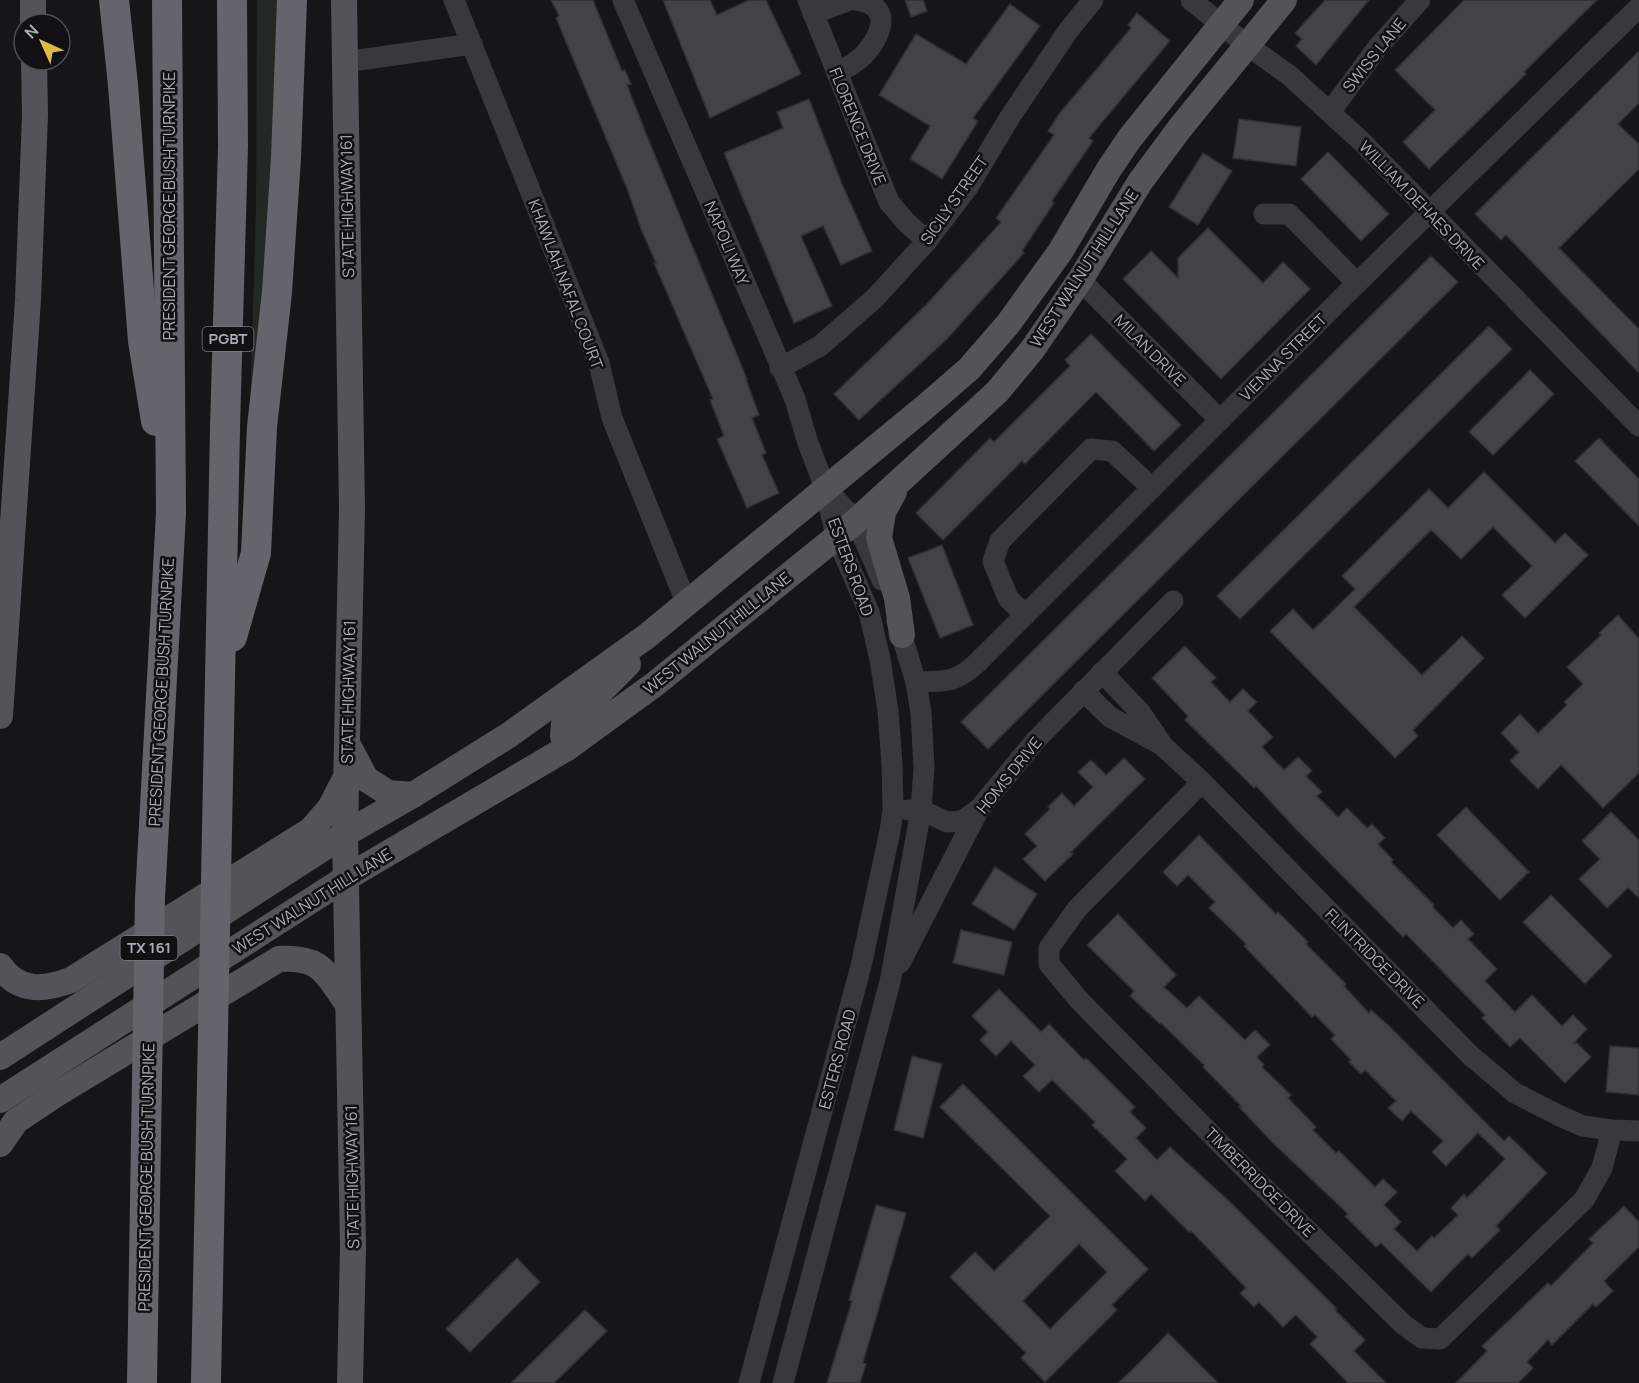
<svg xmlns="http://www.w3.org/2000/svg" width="1639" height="1383" font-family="Manrope,sans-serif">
<rect width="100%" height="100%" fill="#161517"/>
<polygon fill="#222823" points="257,0 282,0 255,411 250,410 256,207"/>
<g fill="#434347" stroke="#303033" stroke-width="1.5" fill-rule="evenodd">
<polygon points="551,0 593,0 622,71 625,70 631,84 627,85 647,136 747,379 746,379 759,415 752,418 766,453 762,455 779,493 747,508 717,439 724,436 710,400 713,399 654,263 656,263 641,229 628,191 556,18 559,16"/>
<polygon points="663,0 710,0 717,15 749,0 766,0 801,74 710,118"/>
<polygon points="905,0 923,0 927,11 911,17"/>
<polygon points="1325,0 1369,0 1316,65 1296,46 1302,39 1295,33"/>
<polygon points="1464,0 1597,0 1524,72 1526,74 1429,169 1403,142 1435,110 1395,70"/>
<polygon points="1010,4 1040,26 973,118 978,121 942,179 910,159 930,126 879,95 916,34 966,64"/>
<polygon points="1137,13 1170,41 1089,138 1093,141 1052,201 1054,203 1022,251 1024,253 947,339 859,420 834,394 926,305 1001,222 996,218 1054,135 1048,131 1059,114 1131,28 1128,25"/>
<polygon points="1639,51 1639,103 1618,124 1639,144 1639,169 1559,248 1639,329 1639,373 1506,235 1501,240 1475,214"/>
<polygon points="809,99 842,184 872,251 841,265 823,226 801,236 832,306 794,323 724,153 783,128 777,112"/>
<polygon points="1239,119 1301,127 1296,166 1233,158"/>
<polygon points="1328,152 1389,214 1361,241 1301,179"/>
<polygon points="1203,153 1232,171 1198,225 1169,207"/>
<polygon points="1208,228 1263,283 1283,262 1310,289 1221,379 1123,279 1151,251 1178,278 1178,258"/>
<polygon points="1431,256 1458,282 988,749 961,722"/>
<polygon points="1489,326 1512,349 1240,619 1217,596"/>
<polygon points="1091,334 1181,425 1154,451 1096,392 1025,464 1022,461 943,540 916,513 990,438 994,442 1070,366 1065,360"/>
<polygon points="1530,370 1554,394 1493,455 1469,432"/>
<polygon points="1599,438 1639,479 1639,526 1575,461"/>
<polygon points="1484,472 1555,543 1565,533 1588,555 1525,618 1502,595 1532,566 1493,527 1461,559 1431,530 1354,607 1422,675 1462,636 1484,658 1413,730 1418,736 1395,758 1270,631 1293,609 1313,630 1355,589 1342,576 1429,489 1448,508"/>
<polygon points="942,545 973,625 940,638 908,558"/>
<polygon points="1618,615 1639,639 1639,773 1603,808 1561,765 1538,789 1510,761 1519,752 1501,733 1520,714 1538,733 1567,705 1564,702 1583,684 1567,667 1601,635 1599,633"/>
<polygon points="1185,646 1216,678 1211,682 1230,702 1243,689 1257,702 1248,711 1273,737 1262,747 1284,770 1298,757 1312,771 1306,776 1322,792 1317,796 1338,817 1347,808 1367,828 1372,824 1385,838 1378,844 1393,860 1391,862 1434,905 1433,907 1453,928 1461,920 1474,934 1468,939 1497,969 1485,981 1515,1012 1532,995 1562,1026 1573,1015 1587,1029 1574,1043 1577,1043 1591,1057 1565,1083 1520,1038 1510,1047 1482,1018 1485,1015 1406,934 1403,937 1295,828 1256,786 1254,788 1185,720 1188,716 1152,678"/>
<polygon points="1124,758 1145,779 1071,852 1073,854 1045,881 1023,859 1037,846 1025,834 1050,809 1048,807 1062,793 1074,806 1093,787 1078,772 1091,760 1106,775"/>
<polygon points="1466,807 1529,872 1500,900 1437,835"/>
<polygon points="1611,812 1639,840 1639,898 1628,888 1607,908 1579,879 1600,859 1582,841"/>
<polygon points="1199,835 1276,914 1278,912 1308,942 1306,944 1346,984 1344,986 1369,1013 1371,1010 1387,1024 1504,1141 1509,1136 1547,1173 1496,1226 1500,1230 1472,1258 1468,1254 1431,1292 1381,1243 1376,1247 1345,1216 1348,1214 1272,1142 1239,1107 1241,1106 1203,1067 1204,1065 1161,1023 1160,1024 1130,996 1134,991 1087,945 1118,914 1176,975 1164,987 1187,1008 1199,996 1245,1040 1255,1030 1270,1045 1257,1057 1264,1065 1262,1067 1291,1095 1288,1098 1316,1127 1313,1130 1336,1153 1339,1151 1375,1187 1383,1179 1397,1192 1384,1205 1401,1222 1394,1229 1417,1251 1432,1236 1434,1238 1458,1215 1451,1208 1464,1194 1467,1198 1505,1159 1478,1133 1446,1166 1432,1152 1443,1141 1411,1111 1402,1121 1388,1108 1396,1101 1365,1070 1361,1074 1349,1062 1351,1060 1331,1039 1335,1035 1315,1015 1312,1017 1244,946 1246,944 1209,908 1215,902 1188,875 1177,886 1163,872"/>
<polygon points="995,867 1037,894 1014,930 972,904"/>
<polygon points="1551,895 1612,956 1585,984 1523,922"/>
<polygon points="961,930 1012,942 1004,975 953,963"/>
<polygon points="999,989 1041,1032 1049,1024 1084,1060 1086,1058 1135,1107 1130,1112 1146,1128 1136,1138 1157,1160 1170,1147 1230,1202 1337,1309 1335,1310 1365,1340 1354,1351 1386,1383 1348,1383 1310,1344 1317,1337 1296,1315 1283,1327 1259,1302 1254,1307 1240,1293 1246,1288 1191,1231 1189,1232 1151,1194 1145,1201 1115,1171 1127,1159 1092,1125 1095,1122 1052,1080 1039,1092 1023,1076 1035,1065 1011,1041 996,1056 980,1040 988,1032 972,1016"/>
<polygon points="1610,1046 1639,1048 1639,1095 1606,1092"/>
<polygon points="912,1056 942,1064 923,1138 894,1130"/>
<path d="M963,1084l185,185 -36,36 5,5 -72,72 -24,-24 5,-5 -76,-76 25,-25 19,19 56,-55 -110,-109zM1079,1244l28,28 -57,57 -27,-28z"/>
<polygon points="876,1205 906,1213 863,1363 866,1364 860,1383 827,1383 852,1301 849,1300"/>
<polygon points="1624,1206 1639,1222 1639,1247 1604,1281 1613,1291 1596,1307 1593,1304 1552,1345 1548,1340 1527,1362 1533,1368 1518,1383 1456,1383 1487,1351 1482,1346 1548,1283 1551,1286 1593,1243 1589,1239"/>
<polygon points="517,1258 540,1282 470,1352 446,1329"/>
<polygon points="585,1310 607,1331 554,1383 511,1383"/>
<polygon points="1168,1333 1218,1383 1118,1383 1134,1368"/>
</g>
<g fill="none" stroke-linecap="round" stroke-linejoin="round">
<g stroke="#39393d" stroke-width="21">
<polyline points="454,0 599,363 612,418 686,602"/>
<polyline points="623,0 795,399 807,440 825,488 836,536 869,612 880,659 888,711 892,764 893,810 890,831 861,966 749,1383"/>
<polyline points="808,0 889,202 906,222 927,241"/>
<polyline points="1191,0 1248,46 1289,75 1361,141 1639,426"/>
<polyline points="813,14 850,0"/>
<polyline points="345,62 472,44"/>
<path d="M837,74c9,-6 20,-12 27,-19 19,-22 29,-50 -8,-55"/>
<polyline points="1330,112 1378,47 1420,0"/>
<polyline points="1264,214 1289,214 1357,283"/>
<polyline points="1080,280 1220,420"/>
<polyline points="780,368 820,346 875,298 927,241 968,187 1010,117 1068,31 1093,0"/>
<polyline points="825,488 856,521 882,580"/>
<polyline points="1025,615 1008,598 993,561 1000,541 1091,449 1112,451 1152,488"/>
<polyline points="1102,672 1140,712 1163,746 1202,782 1470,1055 1515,1093 1560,1116 1583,1126 1612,1130 1639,1131"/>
<path d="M916,682c30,-1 38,2 61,-19l380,-380 282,-276"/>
<polyline points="1083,691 1110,717 1160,744"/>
<polyline points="1202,782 1077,909 1049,948 1049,964 1079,1000 1260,1184 1404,1325 1422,1338 1440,1339 1584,1200 1602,1168 1612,1130"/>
<polyline points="908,810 921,810 947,822 962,821 979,809"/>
<polyline points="900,963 979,809 1036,740 1173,601"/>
<polyline points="783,1383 890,982 921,810 924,767 921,713 916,682 897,621"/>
</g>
<g stroke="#53545a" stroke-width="26">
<polyline points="33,0 33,24"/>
<polyline points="344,0 352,509 345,834 353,1246 350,1383"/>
<polyline points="894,492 883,512 879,538 897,598 902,635"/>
<polyline points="0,716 28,300 35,115 34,60"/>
<polyline points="348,745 366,779 388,793 413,795"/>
<polyline points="567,748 563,736 564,723 597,695 628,664"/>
<path d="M0,966c19,27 44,24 71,14l240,-150 19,-22 14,-27"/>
<polyline points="0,1057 345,834 413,795 509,735 647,636 925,407 969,369 1008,324 1060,252 1109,169 1130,138 1241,0"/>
<polyline points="0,1100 346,878 567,748 655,684 856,521 997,392 1032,350 1080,280 1140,182 1180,128 1284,0"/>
<path d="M0,1144l16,-23 39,-26 224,-136c43,-2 45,12 68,44"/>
</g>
<g stroke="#64656c" stroke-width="30">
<polyline points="114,0 123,85 143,341 156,421"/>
<polyline points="232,637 256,553 262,427 277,292 286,158 292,0"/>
<polyline points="142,1383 150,898 171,513 167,0"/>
<polyline points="206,1383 225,428 233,146 232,0"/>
</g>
</g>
<g text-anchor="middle" stroke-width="5" stroke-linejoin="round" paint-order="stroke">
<g fill="#111012" stroke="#7b7c84" stroke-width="1.5">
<rect x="202.5" y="327" width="51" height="24" rx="4.5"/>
<rect x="120.5" y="936" width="57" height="24" rx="4.5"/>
</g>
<g font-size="15" font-weight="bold" fill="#a9abb5">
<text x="228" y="344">PGBT</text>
<text x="149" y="953">TX 161</text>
</g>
<g font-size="16" fill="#a9abb5" stroke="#111012">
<text transform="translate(1374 55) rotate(-51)" y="6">SWISS LANE</text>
<text transform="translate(858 126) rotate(68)" y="6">FLORENCE DRIVE</text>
<text transform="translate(954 200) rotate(-55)" y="6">SICILY STREET</text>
<text transform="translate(1422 205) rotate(46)" y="6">WILLIAM DEHAES DRIVE</text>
<text transform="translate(169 206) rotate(-90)" y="6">PRESIDENT GEORGE BUSH TURNPIKE</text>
<text transform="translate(347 206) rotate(-91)" y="6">STATE HIGHWAY 161</text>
<text transform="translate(727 243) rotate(67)" y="6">NAPOLI WAY</text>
<text transform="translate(1084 268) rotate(-57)" y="6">WEST WALNUT HILL LANE</text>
<text transform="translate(566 284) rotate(69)" y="6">KHAWLAH NAFAL COURT</text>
<text transform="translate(1150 350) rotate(45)" y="6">MILAN DRIVE</text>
<text transform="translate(1283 357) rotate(-45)" y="6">VIENNA STREET</text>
<text transform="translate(851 567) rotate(70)" y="6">ESTERS ROAD</text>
<text transform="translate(717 633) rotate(-39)" y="6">WEST WALNUT HILL LANE</text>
<text transform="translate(161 692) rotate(-87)" y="6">PRESIDENT GEORGE BUSH TURNPIKE</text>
<text transform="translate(348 692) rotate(-89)" y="6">STATE HIGHWAY 161</text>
<text transform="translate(1009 775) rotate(-51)" y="6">HOMS DRIVE</text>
<text transform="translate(312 901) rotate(-32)" y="6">WEST WALNUT HILL LANE</text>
<text transform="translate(1375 958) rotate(45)" y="6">FLINTRIDGE DRIVE</text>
<text transform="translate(837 1059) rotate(-75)" y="6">ESTERS ROAD</text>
<text transform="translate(146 1177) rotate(-89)" y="6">PRESIDENT GEORGE BUSH TURNPIKE</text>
<text transform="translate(352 1177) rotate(-91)" y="6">STATE HIGHWAY 161</text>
<text transform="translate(1260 1182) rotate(45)" y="6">TIMBERRIDGE DRIVE</text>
</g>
</g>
<g transform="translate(42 42) rotate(315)"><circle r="28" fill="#111012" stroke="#4e4e53" stroke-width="1.5"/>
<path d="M0-4.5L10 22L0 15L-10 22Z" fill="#dbbb49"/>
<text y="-9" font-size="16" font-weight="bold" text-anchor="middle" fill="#a9abb5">N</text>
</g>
</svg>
